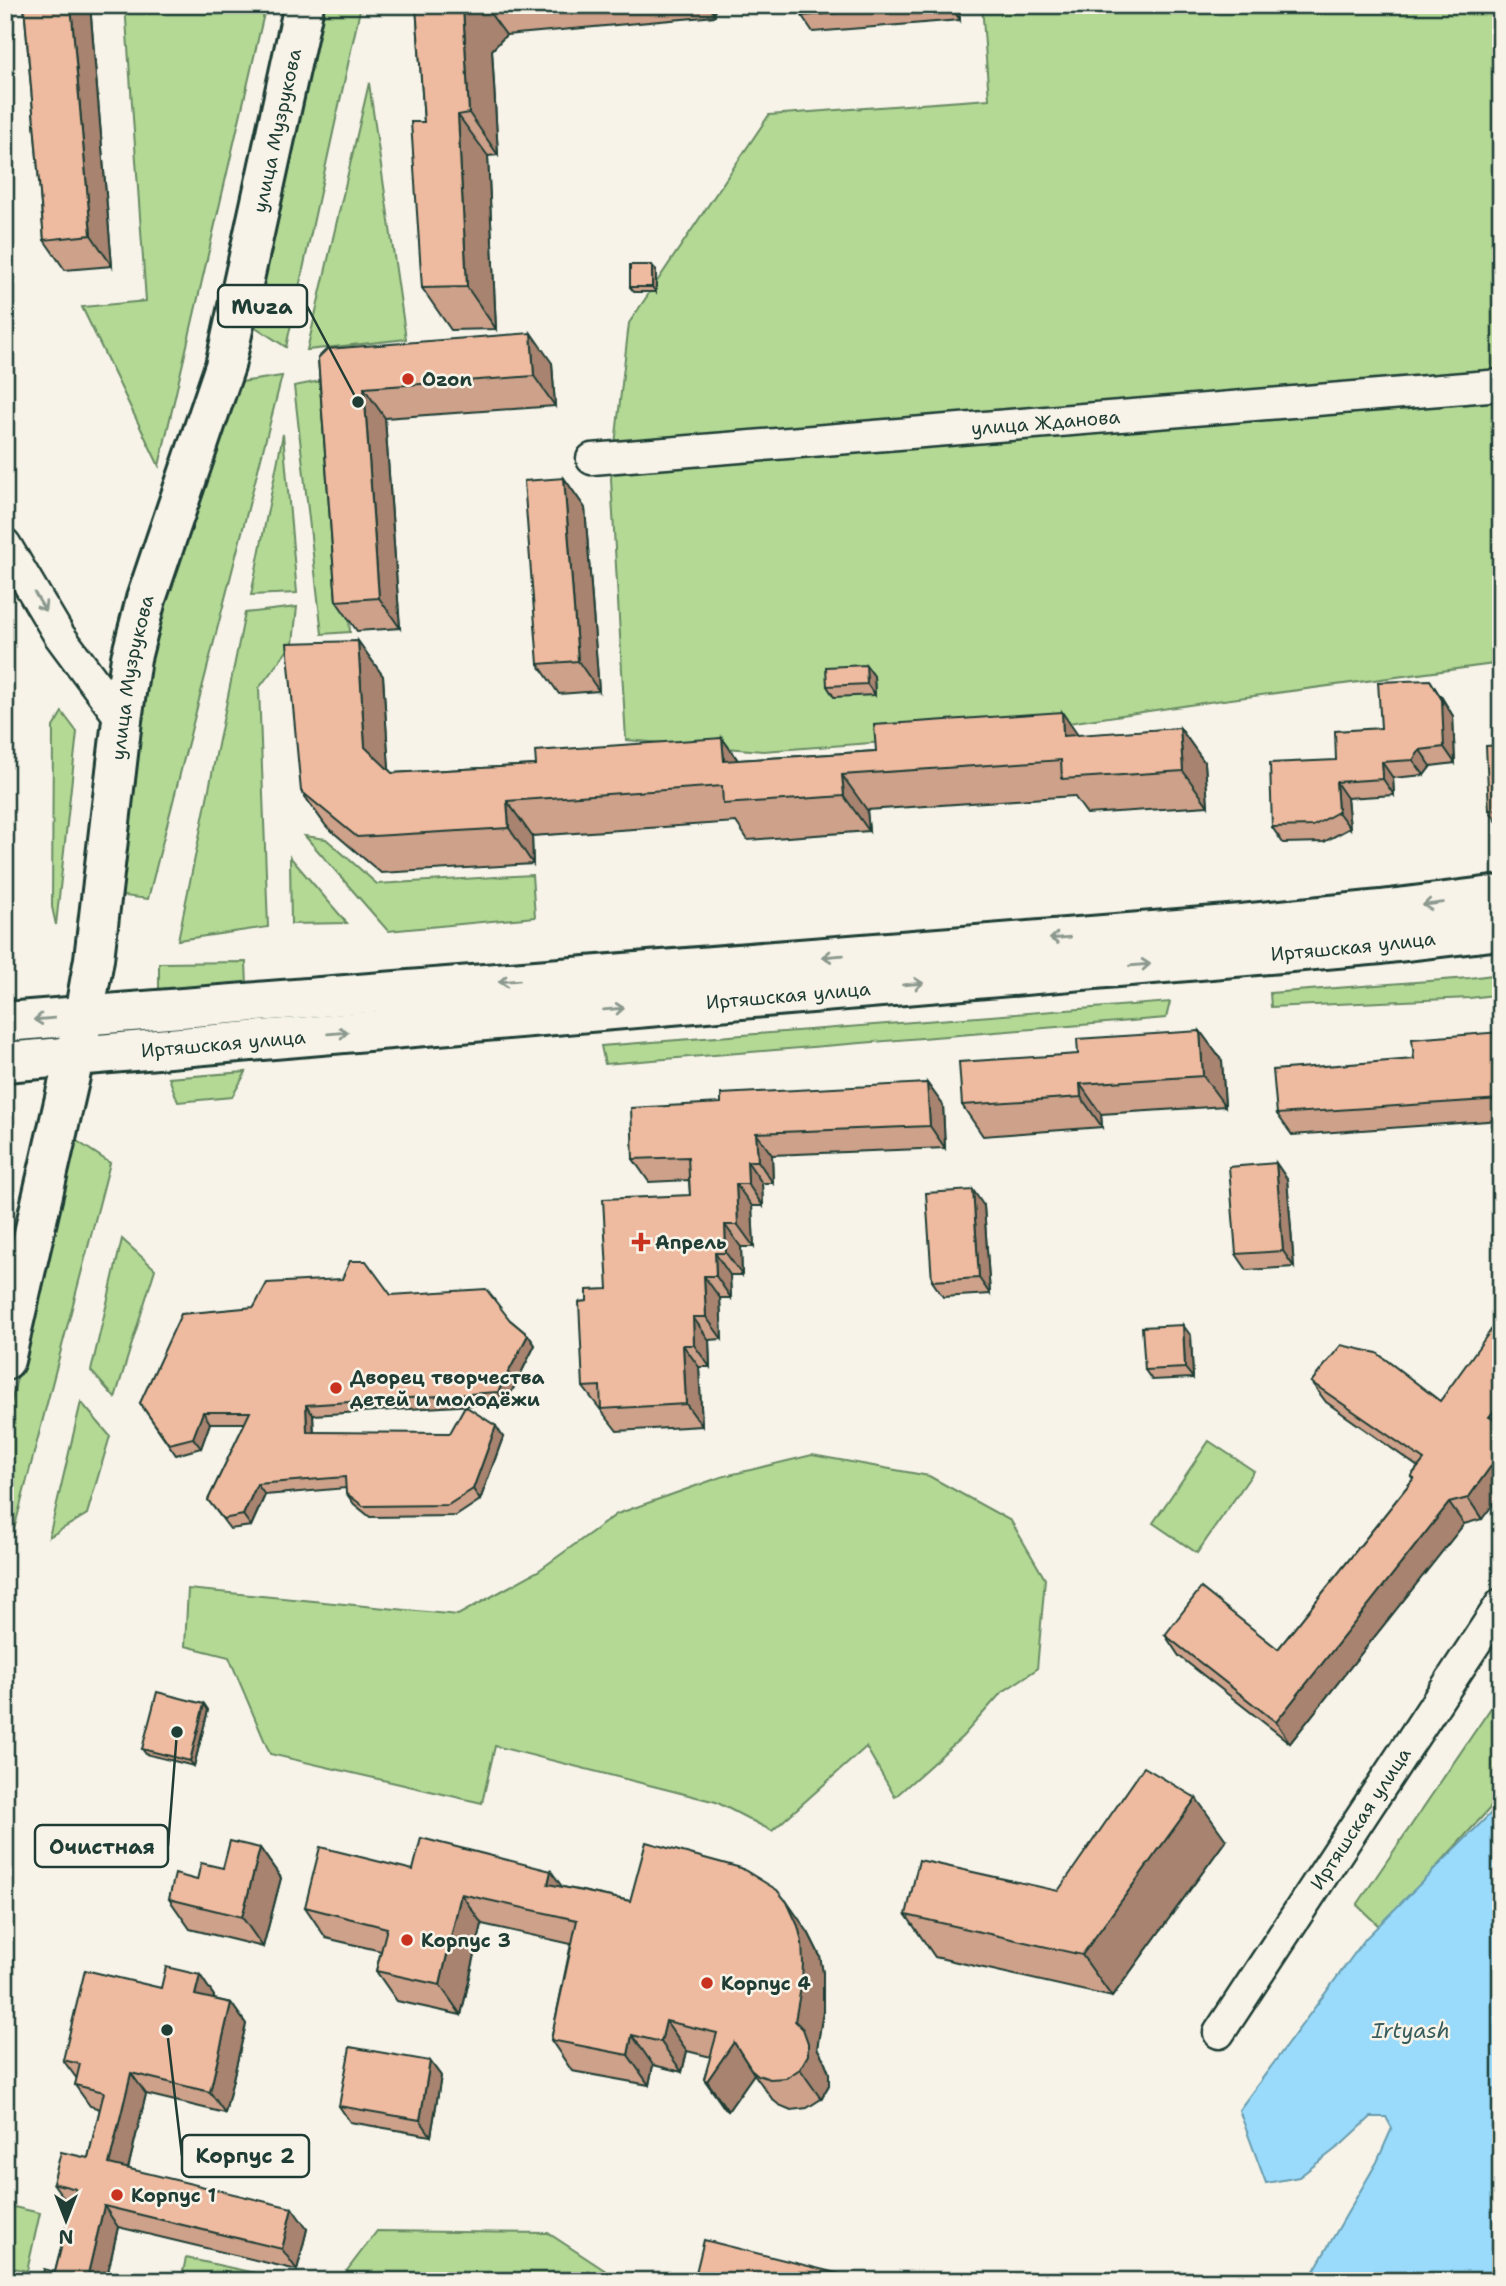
<svg xmlns="http://www.w3.org/2000/svg" width="1506" height="2286" font-family="'Shantell Sans',sans-serif">
<rect width="100%" height="100%" fill="#f7f3e8"/>
<filter id="ink" filterUnits="userSpaceOnUse"><feTurbulence type="fractalNoise" baseFrequency=".0143" numOctaves="2"/><feDisplacementMap in="SourceGraphic" scale="14" xChannelSelector="R" yChannelSelector="G"/><feConvolveMatrix kernelMatrix="1 2 1 2 8 2 1 2 1" color-interpolation-filters="sRGB"/></filter>
<g filter="url(#ink)">
<g fill="#b3d995" stroke="#698b64" stroke-width="2">
<polygon points="125,5 266,5 159,466 82,307 146,301"/>
<polygon points="320,5 361,5 286,347 254,326"/>
<polygon points="982,5 1501,5 1501,663 1216,701 994,734 763,751 626,740 611,479 629,323 769,115 989,99"/>
<polygon points="369,83 406,339 307,350"/>
<polygon points="282,376 148,899 116,895 149,664 170,585 234,383"/>
<polygon points="331,379 350,632 322,634 294,386"/>
<polygon points="283,434 297,593 251,595"/>
<polygon points="297,607 293,643 259,688 268,927 178,940 245,613"/>
<polygon points="62,712 77,732 56,925 52,907 53,727"/>
<polygon points="305,836 326,839 377,884 532,875 535,917 388,931"/>
<polygon points="290,857 347,923 291,924"/>
<polygon points="246,962 247,985 159,990 159,963"/>
<polygon points="1501,974 1501,994 1470,998 1271,1007 1270,993 1469,978"/>
<polygon points="1170,1002 1166,1018 605,1064 601,1046"/>
<polygon points="246,1072 232,1097 178,1102 169,1078"/>
<polygon points="74,1139 110,1163 12,1537 5,1536 5,1428"/>
<polygon points="122,1239 155,1269 115,1398 91,1371"/>
<polygon points="81,1402 110,1436 87,1514 49,1537"/>
<polygon points="1209,1441 1254,1471 1197,1553 1153,1523"/>
<polygon points="812,1455 929,1476 1011,1521 1045,1579 1037,1669 1001,1693 962,1737 895,1797 866,1747 772,1831 716,1802 495,1746 482,1803 270,1754 229,1657 185,1646 188,1589 458,1615 538,1571 617,1514 721,1477"/>
<polygon points="1501,1693 1501,1796 1381,1928 1357,1905"/>
<polygon points="5,2205 40,2213 27,2271 5,2266"/>
<polygon points="377,2231 548,2233 621,2281 339,2281"/>
<polygon points="186,2258 292,2281 181,2281"/>
</g>
<polygon fill="#9adbfc" stroke="#699cac" stroke-width="2" points="1501,1803 1501,2281 1308,2281 1377,2162 1392,2128 1386,2117 1371,2117 1342,2144 1299,2177 1266,2183 1239,2110 1366,1938"/>
<g fill="none" stroke-linecap="round" stroke-linejoin="round">
<defs>
<g id="street">
<path id="s1" d="M592,459l909,-74"/>
<polyline points="5,544 59,635 122,720"/>
<path id="s2" d="M1219,2033l282,-429"/>
</g>
<g id="secondary">
<polyline points="5,1022 1241,924 1381,910 1501,895"/>
<path id="s3" d="M5,1062l1241,-106 135,-12 120,-14"/>
<path id="s4" d="M5,1360l79,-345 10,-56 28,-239 9,-62 15,-59 79,-233 79,-361"/>
</g>
</defs>
<use href="#street" stroke="#1f3d34" stroke-width="35"/>
<use href="#secondary" stroke="#1f3d34" stroke-width="44"/>
<use href="#street" stroke="#f7f3e8" stroke-width="30"/>
<use href="#secondary" stroke="#f7f3e8" stroke-width="38"/>
</g>
<g fill="#cea18a" stroke="#1f3d34" stroke-width="2">
<polygon points="24,5 90,5 112,266 65,270 44,240"/>
<polygon points="416,5 714,5 715,16 506,35 492,50 498,155 488,156 496,329 451,330 422,288 424,122"/>
<polygon points="801,5 959,5 960,20 813,32 802,16"/>
<polygon points="656,270 656,292 634,292 630,287"/>
<polygon points="318,358 552,363 555,406 385,418 400,628 357,631 336,601"/>
<polygon points="564,478 585,508 599,691 559,694 538,664"/>
<polygon points="358,641 383,676 389,771 392,773 536,765 722,738 738,760 876,751 1180,728 1205,763 1208,806 1087,814 1074,796 867,810 869,831 748,840 736,822 532,836 533,864 381,873 326,826 301,791"/>
<polygon points="866,665 874,676 875,695 834,697 827,686"/>
<polygon points="1441,696 1453,716 1455,763 1431,766 1424,775 1393,778 1394,795 1347,798 1350,828 1324,842 1283,843 1272,827 1336,760 1381,728"/>
<polygon points="1501,745 1501,826 1500,826 1489,810"/>
<polygon points="1200,1031 1222,1061 1225,1106 1101,1114 1102,1127 983,1136 962,1105 1078,1054"/>
<polygon points="1501,1032 1501,1120 1292,1135 1277,1114 1414,1059"/>
<polygon points="927,1083 943,1105 945,1148 772,1155 773,1183 762,1183 763,1206 752,1206 754,1247 741,1247 742,1275 730,1275 731,1298 720,1298 722,1339 709,1340 710,1367 699,1367 702,1426 617,1431 583,1387 587,1301 608,1289 690,1195 689,1180 649,1182 633,1159 721,1103"/>
<polygon points="1276,1163 1287,1179 1294,1267 1247,1270 1236,1254"/>
<polygon points="984,1206 990,1294 943,1297 932,1281"/>
<polygon points="391,1295 510,1320 528,1335 535,1345 506,1403 313,1415 314,1432 503,1437 480,1500 456,1516 370,1517 354,1504 346,1493 346,1488 265,1495 251,1526 230,1529 208,1500 245,1423 210,1423 201,1448 176,1455 140,1403"/>
<polygon points="1191,1336 1193,1378 1152,1380 1145,1370"/>
<polygon points="1377,1353 1482,1519 1464,1524 1290,1743 1179,1656 1165,1635 1278,1649 1413,1479 1411,1476 1418,1467 1326,1402 1311,1382"/>
<polygon points="204,1704 208,1710 194,1766 146,1754 142,1749"/>
<polygon points="1226,1840 1112,1997 935,1957 906,1915 1058,1891"/>
<polygon points="260,1848 281,1878 263,1947 190,1929 169,1899 197,1880 223,1868"/>
<polygon points="413,1870 563,1887 630,1901 808,1932 820,1956 823,1973 823,2012 817,2048 824,2060 829,2073 829,2085 821,2099 807,2108 791,2110 779,2105 773,2100 754,2074 728,2111 725,2109 704,2079 711,2057 687,2051 682,2072 653,2065 649,2085 572,2071 551,2040 571,1944 482,1924 461,2015 397,2001 376,1971 381,1951 326,1938 305,1907"/>
<polygon points="200,1975 214,1996 214,1999 231,2003 246,2024 225,2113 146,2094 128,2169 307,2229 297,2270 118,2227 106,2281 42,2281 55,2272 72,2205 68,2204 53,2183 88,2158 100,2109 90,2106 75,2085 77,2079 63,2060 161,1988"/>
<polygon points="430,2061 441,2076 431,2136 350,2122 339,2106"/>
</g>
<g fill="#a78370" stroke="#1f3d34" stroke-width="2">
<polygon points="71,5 90,5 112,266 91,235"/>
<polygon points="465,5 484,5 506,35 492,50 498,155 469,113 463,8"/>
<polygon points="708,5 714,5 715,16"/>
<polygon points="950,5 959,5 960,20"/>
<polygon points="458,115 488,156 496,329 467,287"/>
<polygon points="652,265 656,270 656,292 652,287"/>
<polygon points="531,333 552,363 555,406 534,376"/>
<polygon points="364,388 385,418 400,628 379,598"/>
<polygon points="564,478 585,508 599,691 578,661"/>
<polygon points="358,641 383,676 390,783 365,747"/>
<polygon points="866,665 874,676 875,695 867,684"/>
<polygon points="1430,680 1453,716 1455,763 1444,747"/>
<polygon points="1062,712 1086,747 1063,736"/>
<polygon points="1180,728 1205,763 1208,806 1183,771"/>
<polygon points="722,738 747,773 724,761"/>
<polygon points="1420,750 1431,766 1424,775 1413,760"/>
<polygon points="1382,762 1393,778 1394,795 1383,779"/>
<polygon points="842,775 867,810 869,831 844,796"/>
<polygon points="1336,782 1347,798 1350,828 1338,812"/>
<polygon points="507,801 532,836 533,864 509,828"/>
<polygon points="1200,1031 1222,1061 1225,1106 1203,1076"/>
<polygon points="927,1083 943,1105 945,1148 930,1126"/>
<polygon points="1080,1084 1101,1114 1102,1127 1081,1097"/>
<polygon points="756,1133 772,1155 773,1183 758,1161"/>
<polygon points="747,1161 762,1183 763,1206 748,1184"/>
<polygon points="1276,1163 1287,1179 1294,1267 1283,1251"/>
<polygon points="736,1184 752,1206 754,1247 738,1225"/>
<polygon points="973,1190 984,1206 990,1294 979,1278"/>
<polygon points="725,1225 741,1247 742,1275 726,1253"/>
<polygon points="715,1253 730,1275 731,1298 716,1276"/>
<polygon points="704,1276 720,1298 722,1339 706,1317"/>
<polygon points="693,1317 709,1340 710,1367 694,1345"/>
<polygon points="1183,1325 1191,1336 1193,1378 1185,1368"/>
<polygon points="528,1335 535,1345 506,1403 498,1392"/>
<polygon points="683,1345 699,1367 702,1426 686,1404"/>
<polygon points="1501,1402 1501,1433 1489,1417"/>
<polygon points="306,1405 313,1415 314,1443 307,1432"/>
<polygon points="203,1412 210,1423 201,1448 193,1438"/>
<polygon points="496,1426 503,1437 480,1500 473,1489"/>
<polygon points="1501,1452 1501,1494 1482,1519 1468,1498"/>
<polygon points="257,1484 265,1495 251,1526 243,1515"/>
<polygon points="1449,1503 1464,1524 1290,1743 1276,1722"/>
<polygon points="204,1704 208,1710 194,1766 190,1761"/>
<polygon points="1196,1798 1226,1840 1112,1997 1082,1955"/>
<polygon points="260,1848 281,1878 263,1947 242,1917"/>
<polygon points="551,1871 572,1901 548,1884"/>
<polygon points="461,1894 482,1924 461,2015 440,1985"/>
<polygon points="787,1902 808,1932 820,1956 823,1973 823,2012 817,2048 824,2060 829,2073 829,2085 821,2099 800,2069 795,2021"/>
<polygon points="200,1975 214,1996 209,2016 195,1995"/>
<polygon points="231,2003 246,2024 225,2113 210,2092"/>
<polygon points="666,2021 687,2051 682,2072 661,2042"/>
<polygon points="632,2035 653,2065 649,2085 628,2055"/>
<polygon points="734,2042 754,2074 728,2111 707,2081"/>
<polygon points="430,2061 441,2076 431,2136 420,2120"/>
<polygon points="131,2073 146,2094 124,2185 109,2164"/>
<polygon points="104,2206 118,2227 106,2281 88,2281 87,2278"/>
<polygon points="292,2208 307,2229 297,2270 282,2249"/>
</g>
<g fill="#efbba0" stroke="#1f3d34" stroke-width="2">
<polygon points="24,5 71,5 91,235 44,240"/>
<polygon points="416,5 465,5 463,8 469,113 458,115 467,287 422,288 411,122 424,122"/>
<polygon points="801,5 939,5 802,16"/>
<rect x="630" y="265" width="22" height="22"/>
<polygon points="531,333 534,376 364,388 379,598 336,601 318,358 327,349"/>
<polygon points="564,478 578,661 538,664 524,481"/>
<polygon points="358,641 365,747 392,773 536,765 535,751 722,738 724,761 876,751 874,725 1062,712 1063,736 1180,728 1183,771 1062,779 1061,760 842,775 844,796 723,804 722,786 507,801 509,828 357,837 301,791 287,643"/>
<polygon points="866,665 867,684 827,686 826,667"/>
<polygon points="1430,680 1442,700 1444,747 1420,750 1413,760 1382,762 1383,779 1336,782 1338,812 1313,826 1272,827 1270,763 1336,760 1335,731 1381,728 1378,682"/>
<polygon points="1501,745 1501,809 1489,810 1486,746"/>
<polygon points="1200,1031 1203,1076 1080,1084 1081,1097 962,1105 959,1062 1078,1054 1077,1039"/>
<polygon points="1501,1032 1501,1099 1277,1114 1273,1070 1414,1059 1412,1039"/>
<polygon points="927,1083 930,1126 756,1133 758,1161 747,1161 748,1184 736,1184 738,1225 725,1225 726,1253 715,1253 716,1276 704,1276 706,1317 693,1317 694,1345 683,1345 686,1404 601,1409 600,1386 583,1387 579,1302 587,1301 587,1290 608,1289 603,1199 690,1195 688,1157 633,1159 631,1108 721,1103 721,1094"/>
<polygon points="1276,1163 1283,1251 1236,1254 1229,1167"/>
<polygon points="973,1190 979,1278 932,1281 926,1193"/>
<polygon points="350,1261 366,1261 391,1295 486,1289 510,1320 528,1335 498,1392 306,1405 307,1432 450,1433 465,1406 496,1426 473,1489 448,1505 363,1506 346,1493 345,1477 257,1484 243,1515 223,1519 208,1500 250,1412 203,1412 193,1438 169,1444 140,1403 181,1314 254,1307 267,1283 342,1279"/>
<polygon points="1501,1316 1501,1402 1489,1417 1501,1423 1501,1452 1468,1498 1449,1503 1276,1722 1165,1635 1201,1588 1278,1649 1414,1478 1411,1476 1424,1460 1311,1382 1341,1345 1377,1353 1440,1401"/>
<polygon points="1183,1325 1185,1368 1145,1370 1142,1327"/>
<polygon points="157,1692 204,1704 190,1761 142,1749"/>
<polygon points="1144,1767 1196,1798 1082,1955 906,1915 919,1860 1058,1891"/>
<polygon points="421,1838 551,1871 548,1884 630,1901 646,1842 741,1868 777,1890 787,1902 798,1926 802,1942 803,1963 802,1982 795,2021 803,2029 808,2043 808,2055 800,2069 786,2078 770,2079 758,2075 751,2069 734,2042 707,2081 704,2079 717,2033 666,2021 661,2042 632,2035 628,2055 551,2040 577,1920 461,1894 440,1985 376,1971 387,1928 305,1907 320,1847 413,1870"/>
<polygon points="230,1841 260,1848 242,1917 169,1899 175,1874 197,1880 201,1863 223,1868"/>
<polygon points="166,1967 200,1975 195,1995 231,2003 210,2092 131,2073 109,2164 292,2208 282,2249 104,2206 87,2278 96,2281 42,2281 44,2269 55,2272 76,2189 53,2183 61,2152 88,2158 104,2092 75,2085 80,2064 63,2060 85,1970 161,1988"/>
<polygon points="350,2047 430,2061 420,2120 339,2106"/>
<polygon points="704,2240 868,2281 694,2281"/>
</g>
<defs><path id="oneway-shaft" d="M-6 0H5M1.5-3L5.5 0L1.5 3" fill="none" stroke-width="1.6" stroke-linecap="round" stroke-linejoin="round" transform="scale(1.75)"/></defs>
<g stroke="#8b988e">
<use href="#oneway-shaft" transform="translate(40 602) rotate(59)"/>
<use href="#oneway-shaft" transform="translate(1433 904) rotate(173)"/>
<use href="#oneway-shaft" transform="translate(1060 938) rotate(175)"/>
<use href="#oneway-shaft" transform="translate(833 956) rotate(175)"/>
<use href="#oneway-shaft" transform="translate(1140 965) rotate(-5)"/>
<use href="#oneway-shaft" transform="translate(509 981) rotate(175)"/>
<use href="#oneway-shaft" transform="translate(913 984) rotate(-5)"/>
<use href="#oneway-shaft" transform="translate(614 1009) rotate(-5)"/>
<use href="#oneway-shaft" transform="translate(44 1019) rotate(175)"/>
<use href="#oneway-shaft" transform="translate(338 1033) rotate(-5)"/>
</g>
</g>
<g fill="#c8321e" stroke="#f7f3e8" stroke-width="2.5">
<circle cx="408" cy="379" r="7"/>
<path d="M637.5 1231.5h7v7h7v7h-7v7h-7v-7h-7v-7h7z"/>
<circle cx="336" cy="1388" r="7"/>
<circle cx="407" cy="1940" r="7"/>
<circle cx="707" cy="1983" r="7"/>
<circle cx="117" cy="2195" r="7"/>
</g>
<g text-anchor="middle" stroke-width="5" stroke-linejoin="round" paint-order="stroke">
<g font-size="19" fill="#1f3d34" stroke="#f7f3e8">
<text dy="7" stroke="none"><textPath href="#s4" startOffset="1262">улица Музрукова</textPath></text>
<text dy="7" stroke="none"><textPath href="#s1" startOffset="455">улица Жданова</textPath></text>
<text dy="7" stroke="none"><textPath href="#s4" startOffset="695">улица Музрукова</textPath></text>
<text dy="7" stroke="none"><textPath href="#s3" startOffset="1353">Иртяшская улица</textPath></text>
<text dy="7" stroke="none"><textPath href="#s3" startOffset="786">Иртяшская улица</textPath></text>
<text dy="7" stroke="none"><textPath href="#s3" startOffset="219">Иртяшская улица</textPath></text>
<text dy="7" stroke="none"><textPath href="#s2" startOffset="257">Иртяшская улица</textPath></text>
</g>
<g font-size="19" font-weight="bold" fill="#1f3d34" stroke="#f7f3e8" text-anchor="start">
<text x="422" y="386">Ozon</text>
<text x="655" y="1249">Апрель</text>
<text x="350" y="1384">Дворец творчества<tspan x="350" dy="22">детей и молодёжи</tspan></text>
<text x="421" y="1947">Корпус 3</text>
<text x="721" y="1990">Корпус 4</text>
<text x="131" y="2202">Корпус 1</text>
</g>
<g font-size="21" font-style="italic" fill="#385d5c" stroke="#f7f3e8">
<text x="1411" y="2038">Irtyash</text>
</g>
</g>
<path fill="none" stroke="#1f3d34" stroke-width="2.5" d="M358 402L307 306M177 1732L168 1846M167 2030L182 2156"/>
<g fill="#1f3d34" stroke="#f7f3e8" stroke-width="2.5">
<circle cx="358" cy="402" r="7"/>
<circle cx="177" cy="1732" r="7"/>
<circle cx="167" cy="2030" r="7"/>
</g>
<g fill="#f7f3e8" stroke="#1f3d34" stroke-width="2.5">
<rect x="218" y="285" width="89" height="42" rx="7"/>
<rect x="35" y="1825" width="133" height="42" rx="7"/>
<rect x="182" y="2135" width="127" height="42" rx="7"/>
</g>
<g font-size="21" text-anchor="middle" font-weight="bold" fill="#1f3d34">
<text x="262" y="314">Muza</text>
<text x="102" y="1854">Очистная</text>
<text x="245" y="2163">Корпус 2</text>
</g>
<rect width="1506" height="2286" fill="none" stroke="#f7f3e8" stroke-width="28"/>
<rect x="14" y="14" width="1478" height="2258" fill="none" stroke="#1f3d34" stroke-width="2.5" filter="url(#ink)"/>
<g transform="translate(66 2220) rotate(180)" stroke="#f7f3e8" stroke-width="5" paint-order="stroke">
<path d="M0-5L12 26L0 18L-12 26Z" fill="#1f3d34"/>
<text y="-10" font-size="19" font-weight="bold" text-anchor="middle" fill="#1f3d34">N</text>
</g>
</svg>
